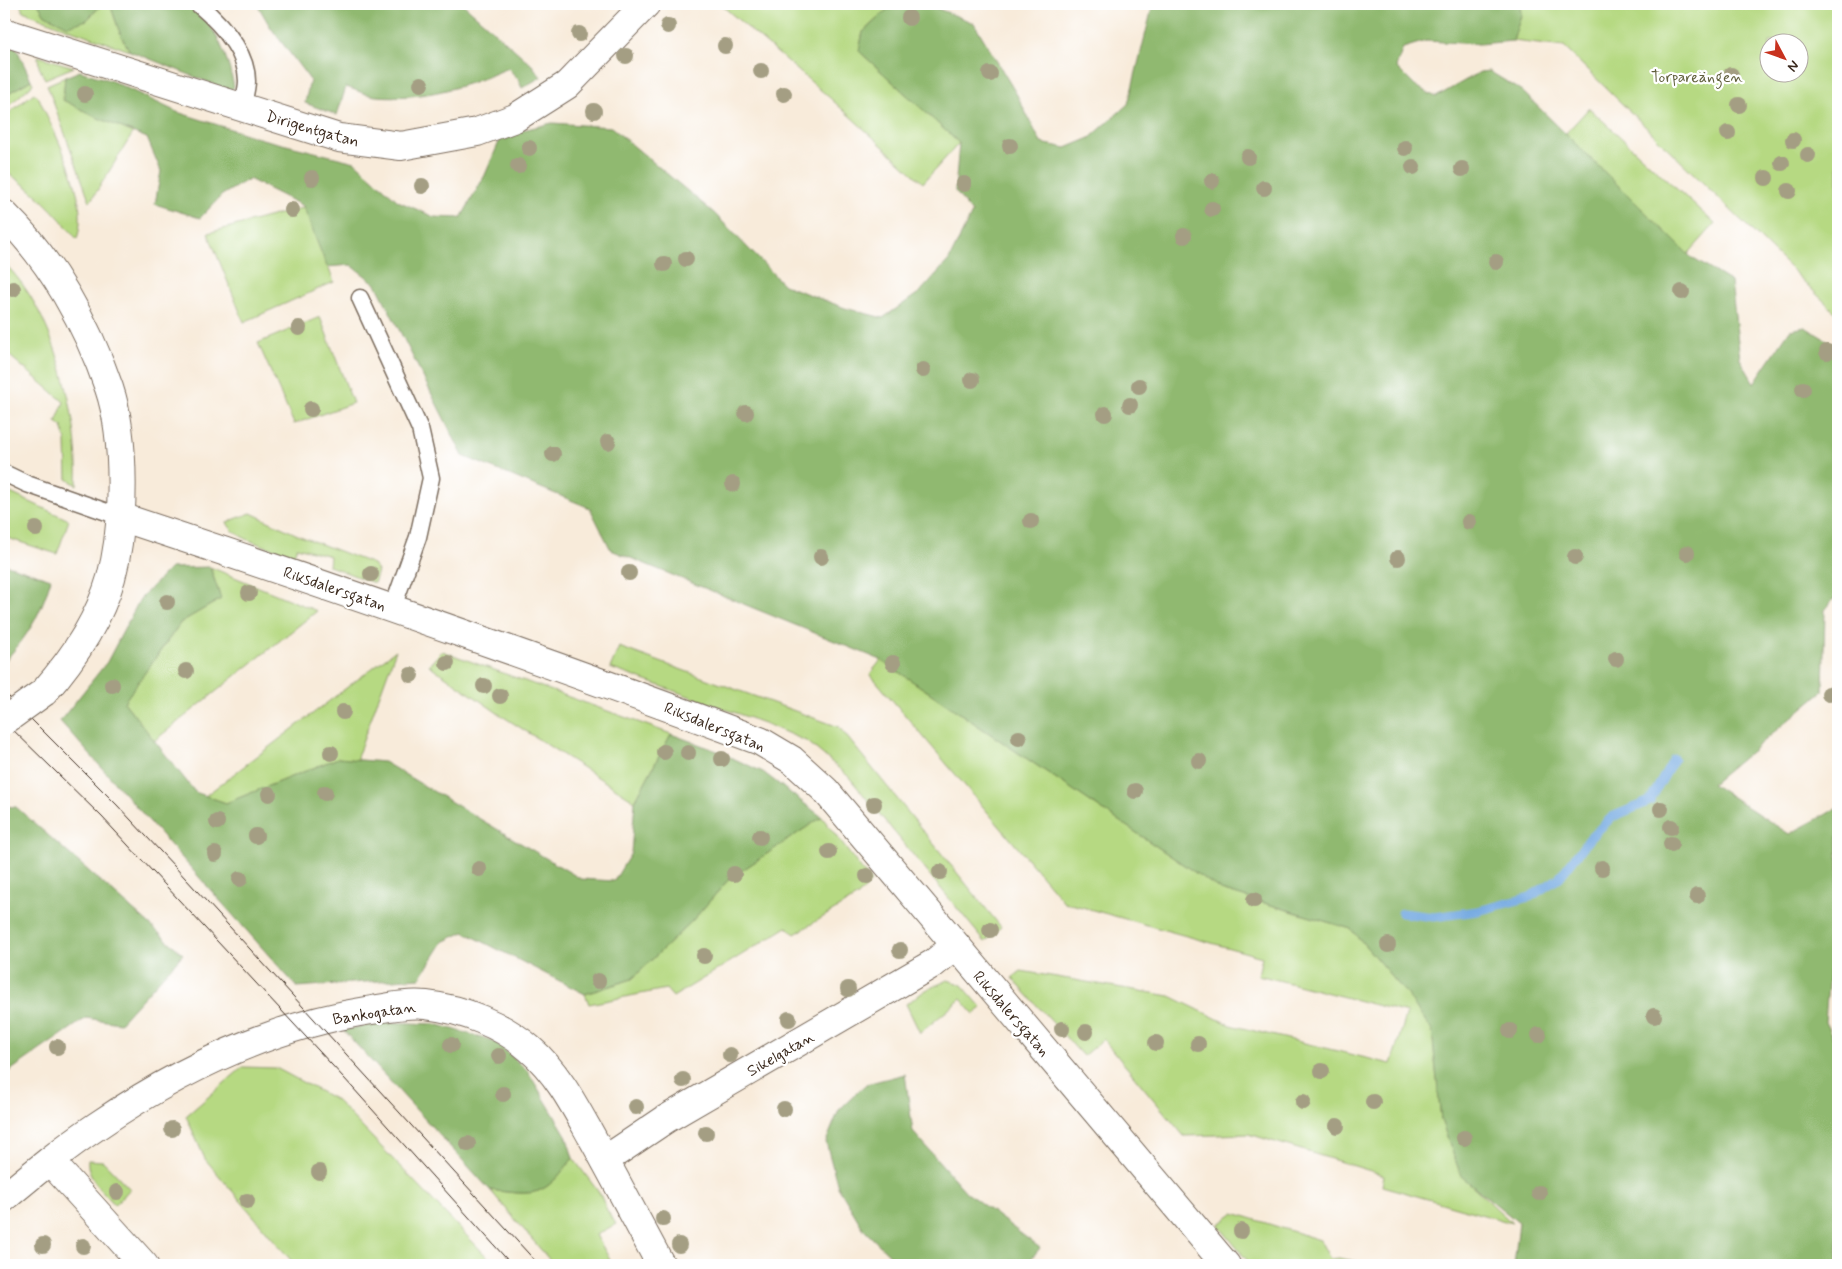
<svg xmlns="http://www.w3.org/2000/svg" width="1842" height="1269" font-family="Mynerve,sans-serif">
<rect width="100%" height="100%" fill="#fff"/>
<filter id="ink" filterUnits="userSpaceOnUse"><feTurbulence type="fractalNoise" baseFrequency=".02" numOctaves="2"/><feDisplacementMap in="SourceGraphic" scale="10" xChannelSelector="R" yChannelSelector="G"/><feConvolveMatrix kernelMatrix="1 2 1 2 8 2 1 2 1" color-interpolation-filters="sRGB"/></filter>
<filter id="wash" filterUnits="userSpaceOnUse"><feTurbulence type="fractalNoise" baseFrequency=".0096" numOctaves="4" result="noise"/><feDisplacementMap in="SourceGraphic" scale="20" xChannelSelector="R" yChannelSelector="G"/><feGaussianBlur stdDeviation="1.12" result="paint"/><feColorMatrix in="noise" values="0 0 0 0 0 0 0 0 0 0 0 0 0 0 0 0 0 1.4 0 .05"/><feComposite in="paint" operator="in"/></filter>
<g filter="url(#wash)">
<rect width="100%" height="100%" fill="#f8ebda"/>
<g fill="#b6d982" stroke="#788250" fill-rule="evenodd">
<polygon points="20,4 38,4 45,15 87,20 102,4 110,4 121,36 130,51 60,26 23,11"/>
<polygon points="720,4 893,4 863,32 859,51 959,143 923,183 830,98"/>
<path d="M1520,4h318v311l-274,-268 -51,-6 8,-26zM1770,42h30v30h-30z"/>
<polygon points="38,56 74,67 45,79 39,67"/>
<polygon points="65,77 63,100 133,133 90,202 47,85"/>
<polygon points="31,80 33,84 4,110 4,96"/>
<path d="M34,93l5,5c16,38 52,99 38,141 -21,-26 -44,-51 -73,-68v-54z"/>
<polygon points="1589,108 1715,224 1672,272 1545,156"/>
<polygon points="305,207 334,282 244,322 208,233"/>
<path d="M4,263c51,48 76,154 73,222l-10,-6 -1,-38 -4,-15 -6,-4 8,-20 -60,-51z"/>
<polygon points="320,317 353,403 294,424 258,343"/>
<polygon points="4,490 69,520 57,554 4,537"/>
<path d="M251,513l49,23 73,28 5,7 -4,12 -45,-17 1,-10 -33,-9 -3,7h-3c-17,-6 -58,-14 -64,-32z"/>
<polygon points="210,567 317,611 154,741 124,702 181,622 221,599"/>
<polygon points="619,647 839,727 1001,927 985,942 848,776 808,742 764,723 610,668"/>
<polygon points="396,650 356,760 338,758 226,803 205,796"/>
<polygon points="442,651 671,734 635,801 499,714 429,665"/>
<polygon points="881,660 1221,890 1351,929 1405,992 1432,1030 1441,1120 1461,1175 1512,1223 1382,1186 1384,1175 1249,1134 1184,1136 1103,1039 1083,1056 1012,978 1021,971 1170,996 1230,1025 1391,1064 1407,1013 1258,975 1262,957 1064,902 870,674"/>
<polygon points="822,817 871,882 858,896 795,934 787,927 673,997 666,989 589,1004 585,994 632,979 693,920 729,879"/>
<polygon points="948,980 962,985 982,1008 974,1014 961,999 920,1033 906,1004 926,990"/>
<polygon points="243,1067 276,1068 336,1100 495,1265 295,1265 205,1159 186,1116"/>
<path d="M573,1158l27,36 7,16 9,14 -20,11 17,30h-59l-64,-75c48,6 53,7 83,-32z"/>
<path d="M88,1160l15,1 27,28 -15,16c-11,-13 -29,-27 -27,-45z"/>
<polygon points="1234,1213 1320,1240 1330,1259 1339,1258 1376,1265 1251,1265 1218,1225"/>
</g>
<g fill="#90b970" stroke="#667247">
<polygon points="38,4 102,4 87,20 68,26 45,15"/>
<path d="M110,4c15,0 67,-4 78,1 26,12 41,56 46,82l-4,3 -5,-1 -95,-38 -9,-15z"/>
<path d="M257,4h206l69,61 9,12 -19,11 -4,-9 -10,-11c-42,19 -85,32 -132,28 -10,-1 -20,-6 -30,-9l-9,28 -32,-12 5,-23 -39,-52z"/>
<polygon points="893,4 926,4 974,23 1017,95 1041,143 1066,148 1090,138 1128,104 1153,4 1520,4 1521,15 1513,41 1479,44 1426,41 1403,48 1396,67 1415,86 1436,97 1480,72 1489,71 1522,91 1692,258 1731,282 1740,359 1754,383 1790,330 1805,327 1838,347 1838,594 1825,610 1823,691 1712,784 1789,834 1838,808 1838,916 1829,972 1825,1022 1838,1048 1838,1265 1514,1265 1519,1223 1461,1176 1441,1120 1432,1030 1405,992 1351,929 1221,890 881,660 611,550 590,508 463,456 376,284 351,265 327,267 303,206 249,179 222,195 200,218 155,204 161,171 147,138 98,118 63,100 65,77 80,71 112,81 177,112 262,139 355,162 398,201 434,217 461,218 485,175 502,135 552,123 611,127 714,213 784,285 845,308 883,318 920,292 949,260 972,213 955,191 959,143 859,51 863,32"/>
<polygon points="16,47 31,80 4,96 4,48"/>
<path d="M4,564l47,15c-11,37 -22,55 -47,83z"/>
<polygon points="210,567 221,599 181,622 124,702 195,792 226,803 338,758 384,762 581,879 614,881 631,853 635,801 671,734 717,751 763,772 822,817 729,879 693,920 632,979 585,994 464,932 443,942 420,978 297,987 60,721 107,662 140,599 170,568"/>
<polygon points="4,806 16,807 183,954 120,1023 86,1018 4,1075"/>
<path d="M384,1022l51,2 59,17 33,29 39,65 7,23c-30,39 -35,38 -83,32l-147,-160z"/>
<polygon points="905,1074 913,1132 966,1192 1040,1248 1026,1265 900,1265 864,1230 838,1187 826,1142 839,1110 866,1084"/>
</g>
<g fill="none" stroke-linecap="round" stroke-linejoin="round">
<polyline stroke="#73a9e1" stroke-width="9" points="1402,913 1434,917 1478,911 1530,897 1559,878 1590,838 1612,817 1650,801 1674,759"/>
</g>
</g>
<g filter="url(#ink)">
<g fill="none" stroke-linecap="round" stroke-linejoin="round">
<defs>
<g id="service">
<path d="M198,4c21,18 49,47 49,77 0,8 -3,18 -5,27"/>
<polyline points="360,298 420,429 431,478 418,537 393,607"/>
<polyline points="4,473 27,484 121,517"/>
</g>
<g id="minor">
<polyline points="4,32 339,138 401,146 477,132 515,118 567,85 646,4"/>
<path d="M4,214c48,47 83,110 105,174 17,50 16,139 2,190 -12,42 -38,81 -67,114"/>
<path d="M121,517c215,71 427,145 639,224l32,19 33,30 401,475"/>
<polyline points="605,1160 666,1119 934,963 955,946"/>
<polyline points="50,1161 144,1265"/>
<path d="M4,1198c30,-25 60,-50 93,-72 82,-56 176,-101 275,-116 17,-3 37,-7 54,-5 36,4 77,20 104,44 28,24 45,58 63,90 23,41 45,84 68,126"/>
</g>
</defs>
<use href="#service" stroke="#7d6e60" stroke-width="19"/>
<use href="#minor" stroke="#7d6e60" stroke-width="30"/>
<use href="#service" stroke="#fff" stroke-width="16"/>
<use href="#minor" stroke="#fff" stroke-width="28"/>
<g stroke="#3b2a1e" stroke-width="1">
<polyline points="4,692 117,805 175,867 539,1265"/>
<polyline points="4,721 102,817 344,1078 512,1265"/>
</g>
<defs>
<polyline id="minor-bridge" points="4,721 44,692"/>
</defs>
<use href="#minor-bridge" stroke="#7d6e60" stroke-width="30" stroke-linecap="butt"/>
<use href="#minor-bridge" stroke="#fff" stroke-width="28"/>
</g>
<g fill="#a49e83">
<circle cx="909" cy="18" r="8"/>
<circle cx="668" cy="26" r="8"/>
<circle cx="579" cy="34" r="8"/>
<circle cx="725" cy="46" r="8"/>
<circle cx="626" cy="56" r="8"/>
<circle cx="761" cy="71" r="8"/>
<circle cx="990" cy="74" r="8"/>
<circle cx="1731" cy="75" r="8"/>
<circle cx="421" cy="84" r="8"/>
<circle cx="85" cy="94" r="8"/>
<circle cx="784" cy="94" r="8"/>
<circle cx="1739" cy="105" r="8"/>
<circle cx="594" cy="111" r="8"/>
<circle cx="1728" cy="133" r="8"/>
<circle cx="1793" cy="140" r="8"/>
<circle cx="1010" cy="146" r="8"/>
<circle cx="529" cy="148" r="8"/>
<circle cx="1405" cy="148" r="8"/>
<circle cx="1808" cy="155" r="8"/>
<circle cx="1248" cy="157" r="8"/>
<circle cx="1782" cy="163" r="8"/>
<circle cx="518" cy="166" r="8"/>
<circle cx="1413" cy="167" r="8"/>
<circle cx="1462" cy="169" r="8"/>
<circle cx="312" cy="178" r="8"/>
<circle cx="1766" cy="178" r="8"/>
<circle cx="1212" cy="181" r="8"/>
<circle cx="964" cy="184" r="8"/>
<circle cx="422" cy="186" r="8"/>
<circle cx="1264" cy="188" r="8"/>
<circle cx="1789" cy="191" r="8"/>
<circle cx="1212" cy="209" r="8"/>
<circle cx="292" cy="210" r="8"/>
<circle cx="1184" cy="236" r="8"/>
<circle cx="686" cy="259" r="8"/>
<circle cx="1496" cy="262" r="8"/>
<circle cx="664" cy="264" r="8"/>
<circle cx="13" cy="289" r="8"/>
<circle cx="1682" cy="292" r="8"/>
<circle cx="299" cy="328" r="8"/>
<circle cx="1827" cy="352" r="8"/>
<circle cx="923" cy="370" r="8"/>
<circle cx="972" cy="380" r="8"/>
<circle cx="1139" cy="386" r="8"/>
<circle cx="1803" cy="389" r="8"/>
<circle cx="1130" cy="405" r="8"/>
<circle cx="311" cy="409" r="8"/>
<circle cx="746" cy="413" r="8"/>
<circle cx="1105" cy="414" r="8"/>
<circle cx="608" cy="442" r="8"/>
<circle cx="553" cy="454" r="8"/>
<circle cx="733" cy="484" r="8"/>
<circle cx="1031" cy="521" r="8"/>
<circle cx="1469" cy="522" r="8"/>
<circle cx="36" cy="529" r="8"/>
<circle cx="1687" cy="553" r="8"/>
<circle cx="821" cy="557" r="8"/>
<circle cx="1575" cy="557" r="8"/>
<circle cx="1398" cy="558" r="8"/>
<circle cx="629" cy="573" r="8"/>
<circle cx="371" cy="574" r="8"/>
<circle cx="249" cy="593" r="8"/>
<circle cx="167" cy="602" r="8"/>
<circle cx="1616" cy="659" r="8"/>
<circle cx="447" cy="663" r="8"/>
<circle cx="893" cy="663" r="8"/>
<circle cx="186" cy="671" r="8"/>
<circle cx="411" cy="675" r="8"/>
<circle cx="112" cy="685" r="8"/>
<circle cx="484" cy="686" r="8"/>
<circle cx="1829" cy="694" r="8"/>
<circle cx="500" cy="696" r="8"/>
<circle cx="343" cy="712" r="8"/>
<circle cx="1019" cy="738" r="8"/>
<circle cx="664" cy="752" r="8"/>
<circle cx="331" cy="753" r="8"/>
<circle cx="688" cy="753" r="8"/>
<circle cx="722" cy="759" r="8"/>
<circle cx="1199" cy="761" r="8"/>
<circle cx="1135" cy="791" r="8"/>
<circle cx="325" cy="793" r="8"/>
<circle cx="269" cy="794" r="8"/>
<circle cx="874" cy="804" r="8"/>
<circle cx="1661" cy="809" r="8"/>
<circle cx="217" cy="822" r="8"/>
<circle cx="1671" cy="827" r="8"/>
<circle cx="256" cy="836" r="8"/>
<circle cx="760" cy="837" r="8"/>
<circle cx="1671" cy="844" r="8"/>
<circle cx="829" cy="852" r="8"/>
<circle cx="215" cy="854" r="8"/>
<circle cx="1602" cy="868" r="8"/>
<circle cx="479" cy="869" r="8"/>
<circle cx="940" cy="872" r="8"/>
<circle cx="734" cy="874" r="8"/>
<circle cx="867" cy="876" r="8"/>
<circle cx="240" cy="879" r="8"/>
<circle cx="1697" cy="896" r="8"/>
<circle cx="1254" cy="900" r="8"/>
<circle cx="990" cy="930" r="8"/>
<circle cx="1388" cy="945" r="8"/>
<circle cx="900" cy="950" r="8"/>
<circle cx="704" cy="956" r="8"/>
<circle cx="598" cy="981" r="8"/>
<circle cx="848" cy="989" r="8"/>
<circle cx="1654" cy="1016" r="8"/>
<circle cx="789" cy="1019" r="8"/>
<circle cx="1062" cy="1029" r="8"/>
<circle cx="1510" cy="1031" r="8"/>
<circle cx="1086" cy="1032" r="8"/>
<circle cx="1539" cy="1035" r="8"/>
<circle cx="1156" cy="1043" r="8"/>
<circle cx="1198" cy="1044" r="8"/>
<circle cx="451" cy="1045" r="8"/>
<circle cx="57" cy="1047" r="8"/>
<circle cx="730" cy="1055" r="8"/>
<circle cx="499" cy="1056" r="8"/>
<circle cx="1322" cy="1071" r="8"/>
<circle cx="683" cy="1080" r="8"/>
<circle cx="503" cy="1094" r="8"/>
<circle cx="1303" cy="1102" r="8"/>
<circle cx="1373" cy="1102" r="8"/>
<circle cx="636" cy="1107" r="8"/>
<circle cx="784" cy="1109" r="8"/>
<circle cx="1337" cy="1126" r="8"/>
<circle cx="172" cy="1129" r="8"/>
<circle cx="706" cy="1133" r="8"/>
<circle cx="1464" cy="1138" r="8"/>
<circle cx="468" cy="1144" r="8"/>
<circle cx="319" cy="1172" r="8"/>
<circle cx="117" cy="1192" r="8"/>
<circle cx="1539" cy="1193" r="8"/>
<circle cx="247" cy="1201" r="8"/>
<circle cx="663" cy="1219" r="8"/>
<circle cx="1241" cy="1231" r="8"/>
<circle cx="43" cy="1245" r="8"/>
<circle cx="679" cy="1245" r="8"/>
<circle cx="83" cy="1246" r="8"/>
</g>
</g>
<g text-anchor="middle" stroke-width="4.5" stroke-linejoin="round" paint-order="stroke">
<g font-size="16" fill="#605f3c" stroke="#fff">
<text x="1697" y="82">Torpareängen</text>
</g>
<g font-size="16" fill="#3b2a1e" stroke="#fff">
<text transform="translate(313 128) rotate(16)" y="6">Dirigentgatan</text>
<text transform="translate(335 588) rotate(19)" y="6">Riksdalersgatan</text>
<text transform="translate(715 726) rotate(22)" y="6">Riksdalersgatan</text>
<text transform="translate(374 1012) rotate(-9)" y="6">Bankogatan</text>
<text transform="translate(1012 1013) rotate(49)" y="6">Riksdalersgatan</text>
<text transform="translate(780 1053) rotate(-30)" y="6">Sikelgatan</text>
</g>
</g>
<rect width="1842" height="1269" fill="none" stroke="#fff" stroke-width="20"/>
<g transform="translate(1784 58) rotate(131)"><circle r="24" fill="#ffffff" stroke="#b1aaa5"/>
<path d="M0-4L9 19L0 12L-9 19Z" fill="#c8321e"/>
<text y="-8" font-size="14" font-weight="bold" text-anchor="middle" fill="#3b2a1e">N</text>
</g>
</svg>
